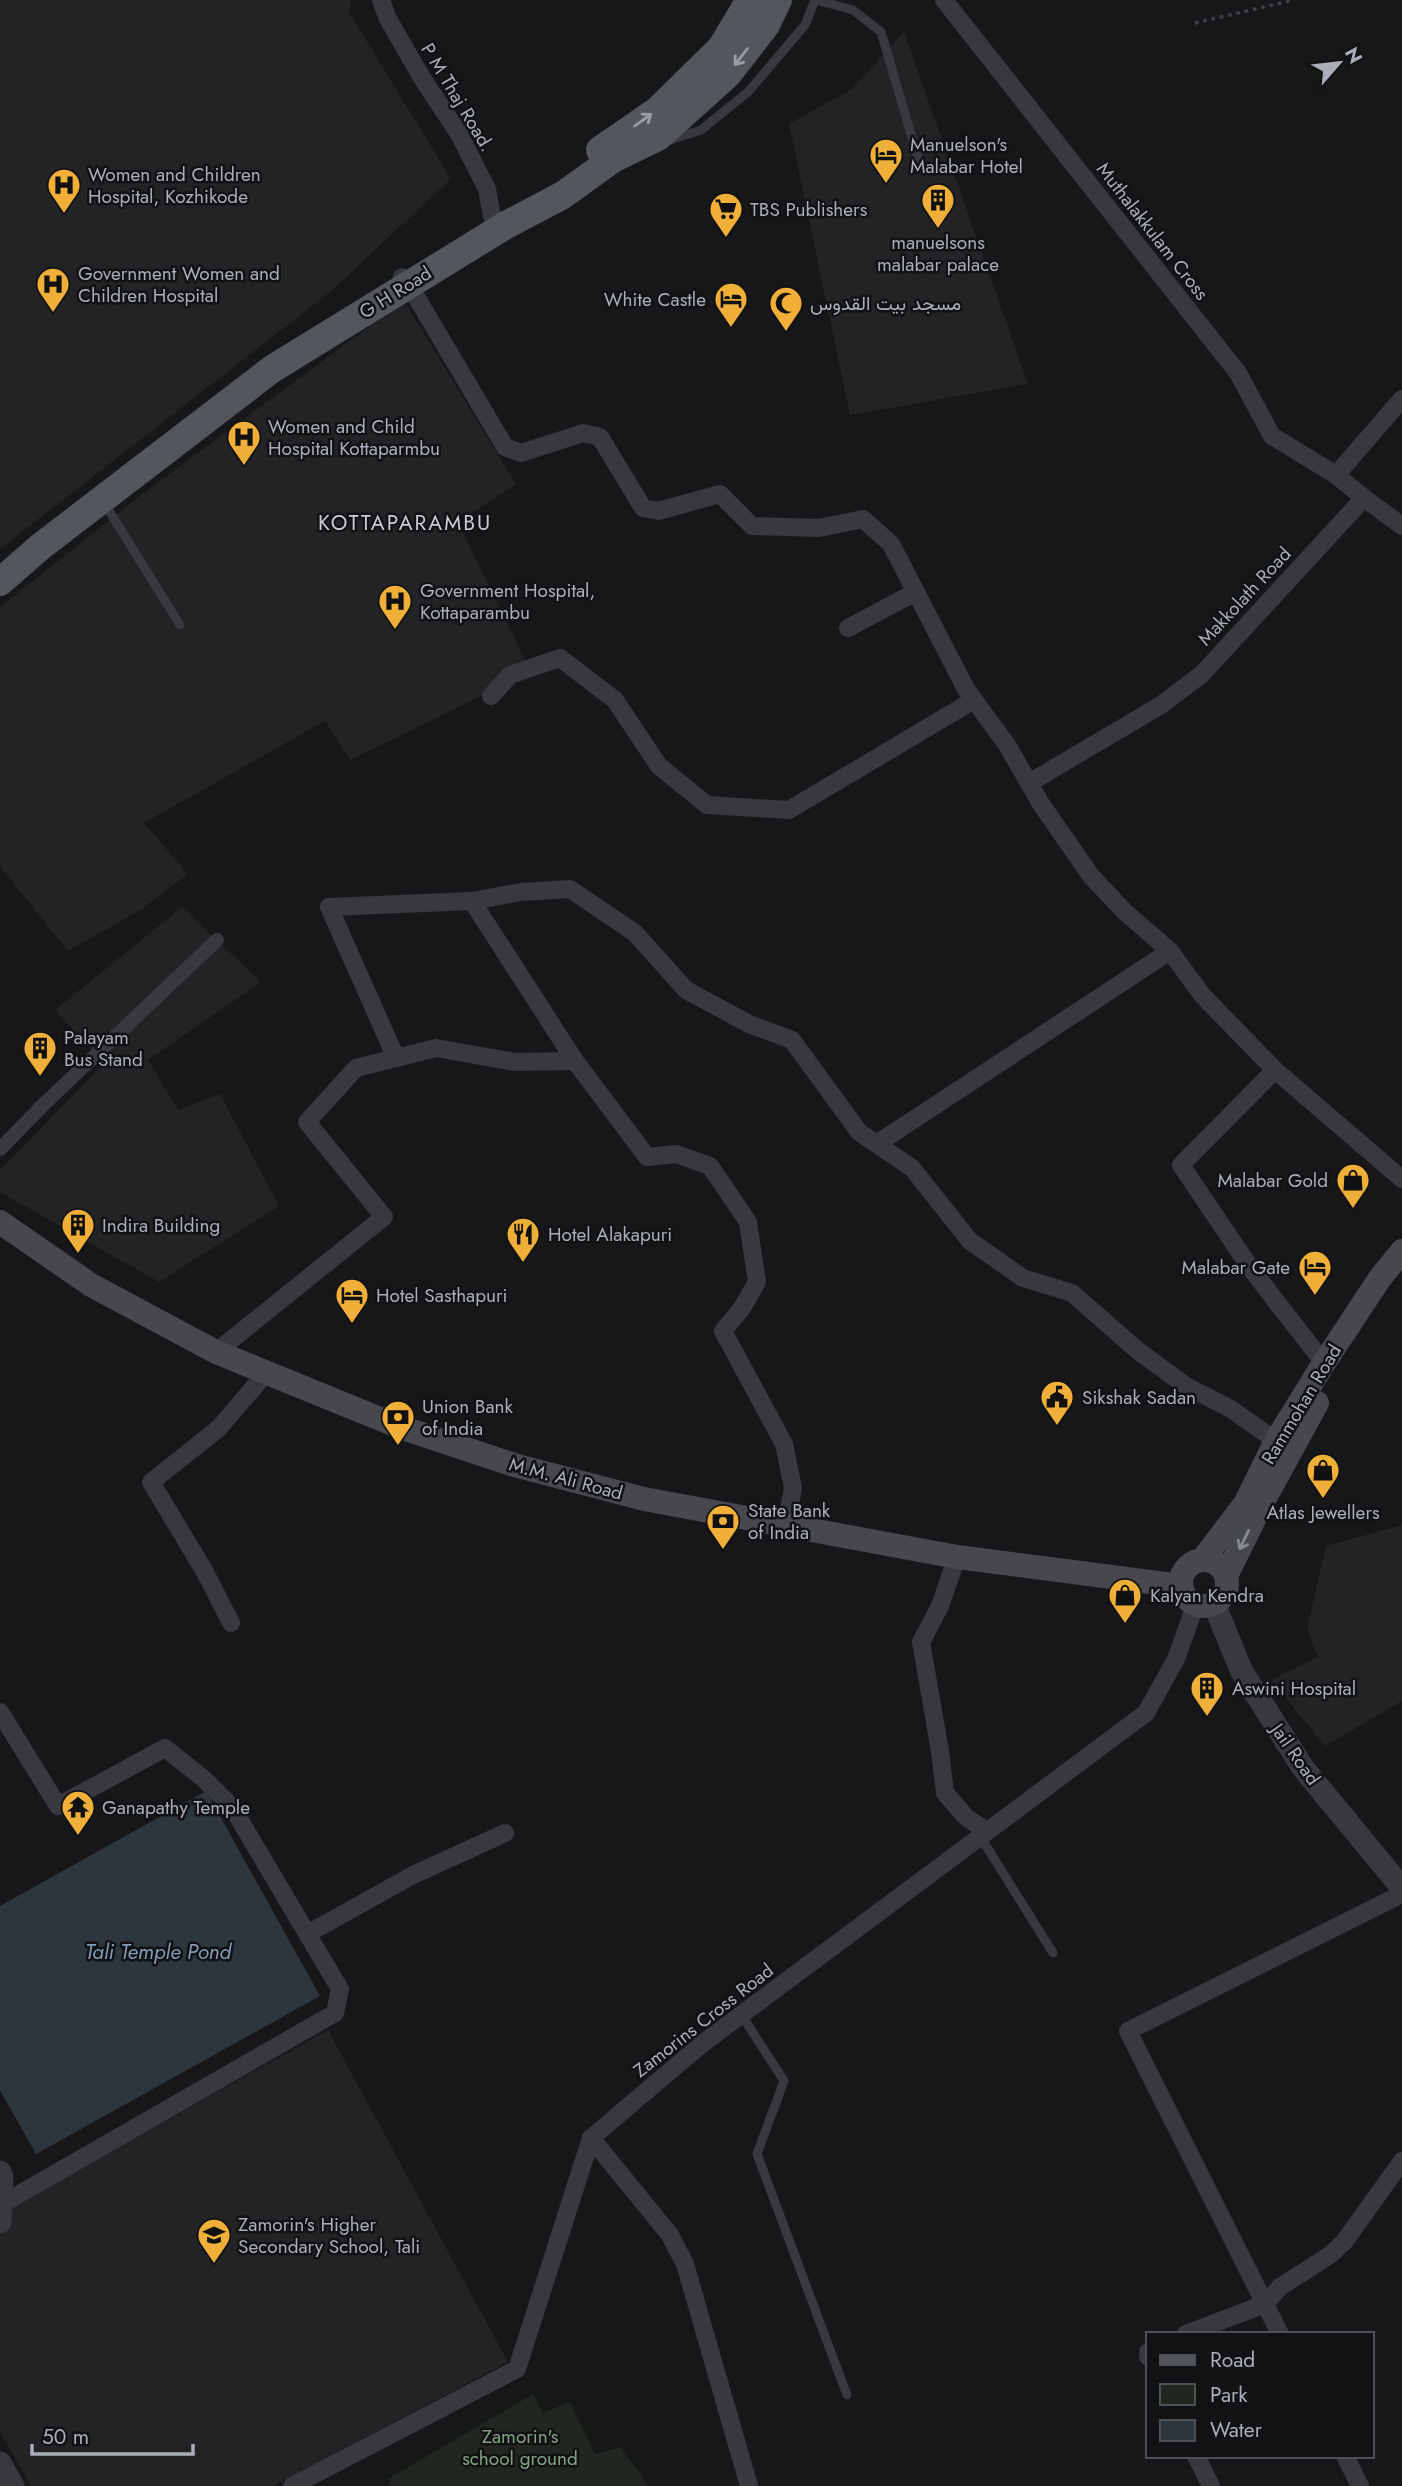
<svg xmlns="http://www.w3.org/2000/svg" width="1402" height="2486" font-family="Jost,Vazirmatn,sans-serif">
<rect width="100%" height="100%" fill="#171719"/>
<g fill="#232326">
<polygon points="0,0 351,0 349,12 451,179 330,292 0,549"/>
<polygon points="904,32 1028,384 850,415 789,124 852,89"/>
<polygon points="404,301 516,484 458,522 531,672 350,760 325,721 144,823 188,874 139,911 68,951 0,866 0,607 149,489"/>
<polygon points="182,907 261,982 148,1060 178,1110 220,1094 279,1206 159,1282 0,1192 0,1170 104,1064 55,1010"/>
<polygon points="1402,1525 1402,1701 1325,1746 1271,1680 1318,1657 1307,1629 1326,1546"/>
<polygon points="328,2030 508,2362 273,2486 31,2486 0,2432 0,2231 6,2210"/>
</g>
<polygon fill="#1f2720" points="533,2394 543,2413 570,2402 595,2454 620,2447 649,2486 390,2486 388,2479"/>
<polygon fill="#2d363d" points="206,1791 320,1996 36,2154 0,2090 0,1906"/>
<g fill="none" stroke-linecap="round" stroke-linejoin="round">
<polyline stroke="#3e4045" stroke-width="3.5" stroke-dasharray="3.5 5" stroke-linecap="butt" points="1195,23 1294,0"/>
<g stroke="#38393e" stroke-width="9">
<polyline points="816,0 853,10 881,32 920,165"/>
<polyline points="667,141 701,130 748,92 805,25 815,0"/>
<polyline points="103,501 180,625"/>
<polyline points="980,1836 1053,1953"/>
<polyline points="741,2014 784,2081 757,2154 847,2395"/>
</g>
<polyline stroke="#38393e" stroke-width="14" points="0,1149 43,1105 217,940"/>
<g stroke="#38393e" stroke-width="18">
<polyline points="381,0 387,17 422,78 459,134 487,189 492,217"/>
<polyline points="944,0 1238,373 1272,436 1336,475"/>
<polyline points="402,277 408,283 505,447 521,453 583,433 600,437 643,508 658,511 720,494 752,526 819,528 863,519 891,544 966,689 1007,745 1041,804 1091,876 1125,912 1170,951 1202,995 1275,1070 1181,1165 1251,1269 1324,1363"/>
<polyline points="1364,498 1402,526"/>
<polyline points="848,628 916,592"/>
<polyline points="491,696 510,675 560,658 615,700 659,766 707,805 789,810 974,700"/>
<polyline points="1029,783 1161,705 1202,674 1364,498 1336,475 1402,399"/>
<polyline points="472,901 521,892 570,889 635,933 686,990 749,1024 792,1040 859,1132 912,1168 970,1241 1023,1278 1072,1293 1137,1350 1186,1386 1231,1409 1276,1441"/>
<polyline points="396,1058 329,907 472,901 575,1061 647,1157 676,1154 710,1166 748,1222 757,1282 742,1308 723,1331 784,1444 793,1488 786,1525"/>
<polyline points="1275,1070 1402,1179"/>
<polyline points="878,1143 1170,951"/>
<polyline points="216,1352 384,1217 307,1122 356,1068 436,1048 515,1062 575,1061"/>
<polyline points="957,1557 940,1606 921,1642 940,1751 945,1793 967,1818 987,1831"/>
<polyline points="231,1623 205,1572 151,1482 218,1429 267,1372"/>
<polyline points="0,1712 58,1806 165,1748 204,1779 232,1807 340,1989 335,2013 2,2204"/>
<polyline points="309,1933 413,1875 505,1833"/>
<polyline points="591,2138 670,2235 685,2264 749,2486"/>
<polyline points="1186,2334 1265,2304 1280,2287 1330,2255 1344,2242 1402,2161"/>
<polyline points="1280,2334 1128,2031 1402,1894"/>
<polyline points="1148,2352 1148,2357"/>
<polyline points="1196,2456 1211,2486"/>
<polyline points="1345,2456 1360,2486"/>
<polyline points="292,2486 517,2369 591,2138 702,2044 1146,1713 1176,1659 1195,1606"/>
</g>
<g stroke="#38393e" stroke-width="23">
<polyline points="1214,1604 1242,1672 1303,1768 1402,1888"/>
<polyline points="0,2172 2,2177 0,2222"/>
<polyline points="0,2463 13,2486"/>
</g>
<g stroke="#46484e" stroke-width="24">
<polyline points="0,1222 91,1285 216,1352 400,1427 514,1465 644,1499 957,1557 1181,1586"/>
<polyline points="1203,1559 1245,1504 1276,1441 1324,1363 1380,1278 1402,1251"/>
<circle cx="1204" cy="1583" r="23"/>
<polyline points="1226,1576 1260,1507 1317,1403"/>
</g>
<g stroke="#54565d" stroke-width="28">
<polyline points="600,150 658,110 721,48 750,0"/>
<polyline points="0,582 40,547 272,369 506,225 563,195 613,159 658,137 728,74 766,25 778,0"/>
</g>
</g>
<defs><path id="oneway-shaft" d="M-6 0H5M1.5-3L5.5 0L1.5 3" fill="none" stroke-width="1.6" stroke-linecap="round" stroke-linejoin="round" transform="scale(1.75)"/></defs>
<g stroke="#989ca6">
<use href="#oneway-shaft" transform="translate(741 57) rotate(128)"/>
<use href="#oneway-shaft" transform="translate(643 120) rotate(-35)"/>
</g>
<use stroke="#868a93" href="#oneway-shaft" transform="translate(1244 1540) rotate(116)"/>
<defs>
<symbol id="hotel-pin" viewBox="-11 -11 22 30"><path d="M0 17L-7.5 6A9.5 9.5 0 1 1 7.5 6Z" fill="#efaf39" stroke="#121214"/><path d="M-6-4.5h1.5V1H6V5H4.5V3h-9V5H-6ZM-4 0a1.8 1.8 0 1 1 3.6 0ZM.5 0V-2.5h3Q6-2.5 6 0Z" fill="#111"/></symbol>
<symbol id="hospital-pin" viewBox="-11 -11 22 30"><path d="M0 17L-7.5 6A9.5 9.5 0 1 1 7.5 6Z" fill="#efaf39" stroke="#121214"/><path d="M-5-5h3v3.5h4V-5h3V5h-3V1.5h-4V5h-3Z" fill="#111"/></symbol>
<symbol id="building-pin" viewBox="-11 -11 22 30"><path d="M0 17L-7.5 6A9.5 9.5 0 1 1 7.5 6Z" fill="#efaf39" stroke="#121214"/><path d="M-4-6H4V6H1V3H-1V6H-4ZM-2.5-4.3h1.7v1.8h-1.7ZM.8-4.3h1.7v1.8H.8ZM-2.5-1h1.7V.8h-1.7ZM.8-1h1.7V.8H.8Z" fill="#111"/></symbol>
<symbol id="supermarket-pin" viewBox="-11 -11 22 30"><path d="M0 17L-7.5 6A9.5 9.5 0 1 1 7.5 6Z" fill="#efaf39" stroke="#121214"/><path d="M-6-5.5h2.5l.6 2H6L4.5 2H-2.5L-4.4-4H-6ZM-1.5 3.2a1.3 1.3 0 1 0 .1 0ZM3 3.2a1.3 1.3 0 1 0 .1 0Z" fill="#111"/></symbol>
<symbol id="mosque-pin" viewBox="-11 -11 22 30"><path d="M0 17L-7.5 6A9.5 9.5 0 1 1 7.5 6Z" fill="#efaf39" stroke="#121214"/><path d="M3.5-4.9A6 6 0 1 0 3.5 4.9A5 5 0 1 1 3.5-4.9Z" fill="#111"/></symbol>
<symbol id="shop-pin" viewBox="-11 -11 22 30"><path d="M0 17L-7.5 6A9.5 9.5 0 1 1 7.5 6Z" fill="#efaf39" stroke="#121214"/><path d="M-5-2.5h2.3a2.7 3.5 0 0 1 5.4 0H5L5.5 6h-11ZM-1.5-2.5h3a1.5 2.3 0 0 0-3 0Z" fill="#111"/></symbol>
<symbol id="restaurant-pin" viewBox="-11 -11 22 30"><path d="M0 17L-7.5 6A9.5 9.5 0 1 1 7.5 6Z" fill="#efaf39" stroke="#121214"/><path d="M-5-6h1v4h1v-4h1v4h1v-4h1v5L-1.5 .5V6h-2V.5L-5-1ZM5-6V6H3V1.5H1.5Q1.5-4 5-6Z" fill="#111"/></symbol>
<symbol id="civic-pin" viewBox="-11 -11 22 30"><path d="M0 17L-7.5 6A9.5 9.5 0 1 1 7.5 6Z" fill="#efaf39" stroke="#121214"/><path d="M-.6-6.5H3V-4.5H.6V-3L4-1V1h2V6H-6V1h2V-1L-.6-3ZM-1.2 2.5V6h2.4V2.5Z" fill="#111"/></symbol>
<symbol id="bank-pin" viewBox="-11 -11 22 30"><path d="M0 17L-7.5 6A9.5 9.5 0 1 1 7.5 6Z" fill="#efaf39" stroke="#121214"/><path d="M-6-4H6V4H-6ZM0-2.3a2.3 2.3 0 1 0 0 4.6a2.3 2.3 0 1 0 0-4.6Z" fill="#111"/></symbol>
<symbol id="temple-pin" viewBox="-11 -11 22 30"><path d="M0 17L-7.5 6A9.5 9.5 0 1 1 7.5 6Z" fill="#efaf39" stroke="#121214"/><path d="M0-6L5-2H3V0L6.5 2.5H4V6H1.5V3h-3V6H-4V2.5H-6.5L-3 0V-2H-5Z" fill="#111"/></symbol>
<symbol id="school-pin" viewBox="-11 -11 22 30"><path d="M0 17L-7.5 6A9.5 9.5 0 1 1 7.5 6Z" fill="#efaf39" stroke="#121214"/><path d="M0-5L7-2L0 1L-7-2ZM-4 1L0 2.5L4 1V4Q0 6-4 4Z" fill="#111"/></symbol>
</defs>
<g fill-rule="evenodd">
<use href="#hotel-pin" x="867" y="136" width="38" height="52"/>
<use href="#hospital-pin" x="45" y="166" width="38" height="52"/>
<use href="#building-pin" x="919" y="181" width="38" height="52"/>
<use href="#supermarket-pin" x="707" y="190" width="38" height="52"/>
<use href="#hospital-pin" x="34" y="265" width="38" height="52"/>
<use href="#hotel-pin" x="712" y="280" width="38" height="52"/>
<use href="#mosque-pin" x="767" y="284" width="38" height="52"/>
<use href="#hospital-pin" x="225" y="418" width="38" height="52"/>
<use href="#hospital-pin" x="376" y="582" width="38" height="52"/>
<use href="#building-pin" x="21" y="1029" width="38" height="52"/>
<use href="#shop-pin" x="1334" y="1161" width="38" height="52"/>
<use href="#building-pin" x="59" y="1206" width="38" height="52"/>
<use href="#restaurant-pin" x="504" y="1215" width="38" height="52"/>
<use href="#hotel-pin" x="1296" y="1248" width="38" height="52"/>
<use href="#hotel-pin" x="333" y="1276" width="38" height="52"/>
<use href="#civic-pin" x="1038" y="1378" width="38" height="52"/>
<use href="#bank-pin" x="379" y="1398" width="38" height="52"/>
<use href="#shop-pin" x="1304" y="1451" width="38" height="52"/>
<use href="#bank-pin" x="704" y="1502" width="38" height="52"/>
<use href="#shop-pin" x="1106" y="1576" width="38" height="52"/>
<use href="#building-pin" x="1188" y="1669" width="38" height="52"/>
<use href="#temple-pin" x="59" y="1788" width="38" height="52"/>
<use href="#school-pin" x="195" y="2216" width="38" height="52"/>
</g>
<g text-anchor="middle" stroke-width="5" stroke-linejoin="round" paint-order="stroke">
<g font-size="19" fill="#a9aeb8" stroke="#121214">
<text transform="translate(458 97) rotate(59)" y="7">P M Thaj Road.</text>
<text transform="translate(1153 231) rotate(52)" y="7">Muthalakkulam Cross</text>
<text transform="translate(395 292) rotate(-32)" y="7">G H Road</text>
<text transform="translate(1244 596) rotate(-47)" y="7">Makkolath Road</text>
<text transform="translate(1301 1404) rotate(-59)" y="7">Rammohan Road</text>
<text transform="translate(566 1478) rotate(15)" y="7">M.M. Ali Road</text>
<text transform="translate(1296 1754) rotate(55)" y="7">Jail Road</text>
<text transform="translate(703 2020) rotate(-38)" y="7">Zamorins Cross Road</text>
</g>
<g font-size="19" fill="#a9aeb8" stroke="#121214" text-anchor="start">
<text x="910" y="151">Manuelson's<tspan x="910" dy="22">Malabar Hotel</tspan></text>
<text x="88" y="181">Women and Children<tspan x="88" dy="22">Hospital, Kozhikode</tspan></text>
<text x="750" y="216">TBS Publishers</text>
<text x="938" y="249" text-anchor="middle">manuelsons<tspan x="938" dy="22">malabar palace</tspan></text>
<text x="78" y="280">Government Women and<tspan x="78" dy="22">Children Hospital</tspan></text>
<text x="706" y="306" text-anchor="end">White Castle</text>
<text x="810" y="310">مسجد بیت القدوس</text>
<text x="268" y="433">Women and Child<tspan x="268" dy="22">Hospital Kottaparmbu</tspan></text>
<text x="420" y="597">Government Hospital,<tspan x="420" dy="22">Kottaparambu</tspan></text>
<text x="64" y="1044">Palayam<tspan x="64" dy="22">Bus Stand</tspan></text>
<text x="1328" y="1187" text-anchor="end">Malabar Gold</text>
<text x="102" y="1232">Indira Building</text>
<text x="548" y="1241">Hotel Alakapuri</text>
<text x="1290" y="1274" text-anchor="end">Malabar Gate</text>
<text x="376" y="1302">Hotel Sasthapuri</text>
<text x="1082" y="1404">Sikshak Sadan</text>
<text x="422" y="1413">Union Bank<tspan x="422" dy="22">of India</tspan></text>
<text x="748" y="1517">State Bank<tspan x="748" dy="22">of India</tspan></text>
<text x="1323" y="1519" text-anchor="middle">Atlas Jewellers</text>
<text x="1150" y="1602">Kalyan Kendra</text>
<text x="1232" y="1695">Aswini Hospital</text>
<text x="102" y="1814">Ganapathy Temple</text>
<text x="238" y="2231">Zamorin's Higher<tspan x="238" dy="22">Secondary School, Tali</tspan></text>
</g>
<g font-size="19" fill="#81a382" stroke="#121214">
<text x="520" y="2443">Zamorin's<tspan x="520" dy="22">school ground</tspan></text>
</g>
<g font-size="21" letter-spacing="2" fill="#cacdd5" stroke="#121214">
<text x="405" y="530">KOTTAPARAMBU</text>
</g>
<g font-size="21" font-style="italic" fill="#819cb3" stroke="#121214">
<text x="158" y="1959">Tali Temple Pond</text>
</g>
</g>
<rect x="1146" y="2332" width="228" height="126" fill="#121214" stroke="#4e5056" stroke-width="2"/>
<rect x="1160" y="2355" width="35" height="10" fill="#54565d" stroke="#4e5056" stroke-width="2"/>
<text x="1210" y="2367" font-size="21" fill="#a9aeb8">Road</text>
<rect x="1160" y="2384" width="35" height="21" fill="#1f2720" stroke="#4e5056" stroke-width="2"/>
<text x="1210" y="2402" font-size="21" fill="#a9aeb8">Park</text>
<rect x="1160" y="2420" width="35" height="21" fill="#2d363d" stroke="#4e5056" stroke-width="2"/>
<text x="1210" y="2437" font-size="21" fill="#a9aeb8">Water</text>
<g transform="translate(1339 63) rotate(62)" stroke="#121214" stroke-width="5" paint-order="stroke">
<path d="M0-5L12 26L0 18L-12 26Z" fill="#a9aeb8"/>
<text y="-10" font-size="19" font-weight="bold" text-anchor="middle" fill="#a9aeb8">N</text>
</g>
<path d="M32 2444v10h161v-10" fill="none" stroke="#a9aeb8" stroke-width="3.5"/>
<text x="42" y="2444" font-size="21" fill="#a9aeb8" stroke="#121214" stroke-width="5" paint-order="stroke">50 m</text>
</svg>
